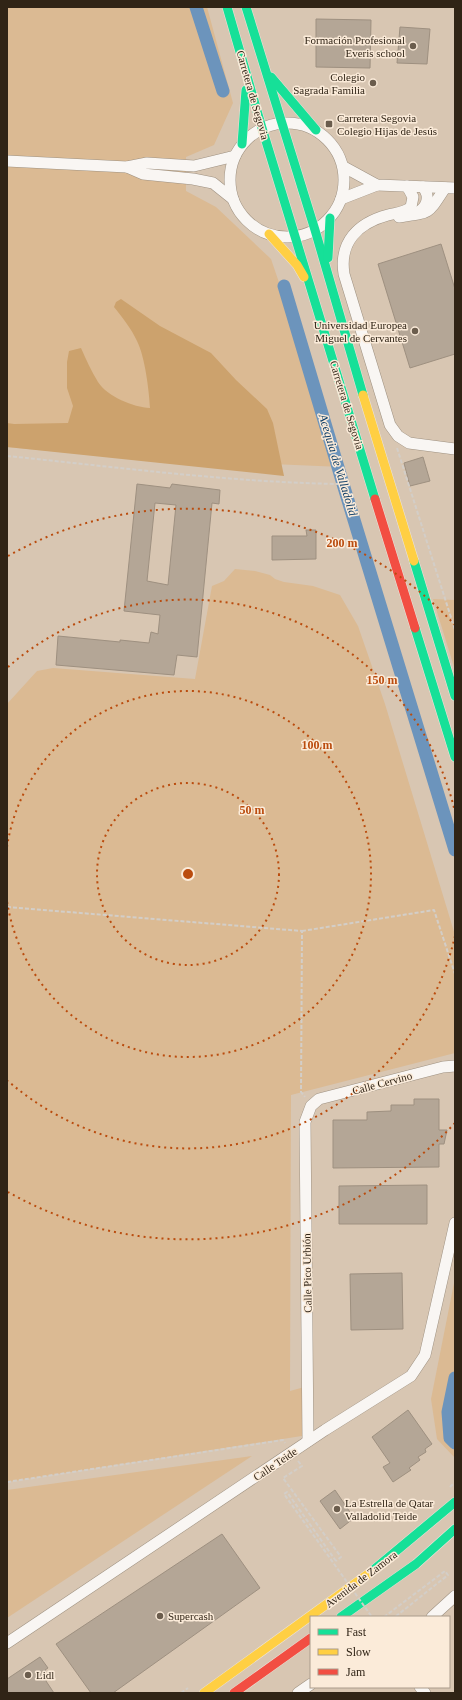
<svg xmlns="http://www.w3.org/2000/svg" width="462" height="1700" font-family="'Times New Roman',serif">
<rect width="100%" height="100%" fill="#d8c6b2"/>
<g fill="#dbba93">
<polygon points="7,7 207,7 233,103 214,145 186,157 186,191 216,207 271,259 342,467 112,457 7,447"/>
<polygon points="235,569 255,571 270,575 275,579 284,582 313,586 340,595 358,626 385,704 455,935 455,1053 291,1095 290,1391 308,1386 308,1435 7,1482 7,704 37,671 53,668 195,679 212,586 224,581"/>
<polygon points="433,599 455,600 455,670"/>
<polygon points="455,1278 455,1458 437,1439 431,1399"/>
<polygon points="252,1456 7,1618 7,1490"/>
</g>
<path fill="#cca26d" d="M121,299l39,27 51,27 25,27 31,29 6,14 11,53 -277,-29v-24l7,1 54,-1 5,-17 -6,-18v-26l2,-11 12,-3c5,11 10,23 17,34 10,15 35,25 52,26 -1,-18 -5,-51 -13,-67 -6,-13 -15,-24 -23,-34l2,-5z"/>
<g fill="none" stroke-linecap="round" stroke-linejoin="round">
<g stroke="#6c94bc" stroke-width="13">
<polyline points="196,7 223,91"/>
<polyline points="284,286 343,484 455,850"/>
<polyline points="455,1378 448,1412 450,1438 455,1443"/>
</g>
</g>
<g fill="#b4a696" stroke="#9e9080" fill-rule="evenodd">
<polygon points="316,19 371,20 370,68 316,67"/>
<polygon points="400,27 430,29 427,64 397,63"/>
<polygon points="441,244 455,289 455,354 410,368 378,264"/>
<polygon points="423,457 430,481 410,486 404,463"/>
<path d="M137,484l33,4 2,-4 48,6 -1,14 -7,-1 -15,154 -20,-2 -3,20 -118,-10 2,-29 62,6v-2l29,3 2,-11 7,2 2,-19 -36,-4zM155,503l21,2 -8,80 -21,-4z"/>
<polygon points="306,530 316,530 316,559 272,560 272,536 307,536"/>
<polygon points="414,1099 439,1099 439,1130 447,1130 444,1144 439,1144 439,1167 333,1168 333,1120 367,1120 367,1112 391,1111 391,1105 414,1105"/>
<polygon points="427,1185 427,1224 339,1224 339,1186"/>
<polygon points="402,1273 403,1329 351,1330 350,1274"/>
<polygon points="408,1410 432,1444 425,1449 426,1452 418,1457 420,1460 409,1468 411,1470 393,1482 383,1467 390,1463 372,1437"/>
<polygon points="335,1490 354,1518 340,1529 320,1501"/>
<polygon points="222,1534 260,1588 113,1693 91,1693 56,1644"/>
<polygon points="40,1657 48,1668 45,1670 46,1681 54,1693 7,1693 7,1679"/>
</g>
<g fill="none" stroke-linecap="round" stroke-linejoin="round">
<defs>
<g id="street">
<circle cx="287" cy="180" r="57"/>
<polyline points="7,161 127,167 147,163 194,166 235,156"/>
<polyline points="127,167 143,174 193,179 213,183 233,199"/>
<polyline points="344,167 377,185 455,188"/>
<path d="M407,186l6,11 -2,10c-6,6 -16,6 -23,8 -30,8 -49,27 -44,59l46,151 8,11 11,7 46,6"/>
<polyline points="341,199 377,185"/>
<path d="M416,213c11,-5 15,-16 7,-26"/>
<path d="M399,217c33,-5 28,-2 46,-29"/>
<polyline points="308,1441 305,1122 311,1106 319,1099 443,1067 455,1066"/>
<polyline points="432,1617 455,1596"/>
<polyline points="7,1643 325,1430 411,1376 425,1355 455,1223"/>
<polyline points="420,1687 425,1693"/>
<polyline points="298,1693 311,1684"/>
</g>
<g id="fast">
<polyline points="227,7 262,128 375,499"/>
<polyline points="246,7 315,230 363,395"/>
<polyline points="271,77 316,130"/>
<polyline points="242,144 246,90"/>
<polyline points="328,258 330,218"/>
<polyline points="414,561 455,696"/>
<polyline points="415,628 455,757"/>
<polyline points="371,1572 455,1502"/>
<polyline points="341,1617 416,1564 455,1529"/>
</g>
<g id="slow">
<polyline points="269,234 297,265 304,277"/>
<polyline points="363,395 414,561"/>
<polyline points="204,1693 371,1572"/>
</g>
<g id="jam">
<polyline points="375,499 415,628"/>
<polyline points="234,1693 311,1638"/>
</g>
</defs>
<use href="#street" stroke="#9e9181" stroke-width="12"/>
<use href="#fast" stroke="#ede5dc" stroke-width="10"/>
<use href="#slow" stroke="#ede5dc" stroke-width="10"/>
<use href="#jam" stroke="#ede5dc" stroke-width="10"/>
<g stroke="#d3cec8" stroke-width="2" stroke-dasharray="4 2" stroke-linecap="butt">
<polyline points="397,448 455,630"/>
<path d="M7,456c110,11 220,26 331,28"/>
<polyline points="7,907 302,931 301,1092 305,1097"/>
<polyline points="302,931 434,910 455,974"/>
<polyline points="298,1461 302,1466 283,1478 341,1557 336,1561"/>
<polyline points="7,1482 283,1440 285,1443"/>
<polyline points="450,1487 455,1482"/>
<polyline points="384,1617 445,1571 448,1575 395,1617"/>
<polyline points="181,1693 188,1688"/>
</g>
<use href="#street" stroke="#f9f6f3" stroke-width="11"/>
<use href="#fast" stroke="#16e098" stroke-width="9"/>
<use href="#slow" stroke="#ffcf43" stroke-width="9"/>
<use href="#jam" stroke="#f24e42" stroke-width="9"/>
<polyline stroke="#d3cec8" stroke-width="2" stroke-dasharray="4 2" stroke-linecap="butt" points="336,1561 287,1492 284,1494 372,1617"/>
</g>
<g fill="none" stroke="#ba4c0e" stroke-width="2" stroke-dasharray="2 4">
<circle cx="188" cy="874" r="91"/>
<path d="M7 847A183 183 0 1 1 7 901"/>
<path d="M455 936A274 274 0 0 1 8 1081M8 667A274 274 0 0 1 455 812"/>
<path d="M455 1123A365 365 0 0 1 8 1192M8 556A365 365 0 0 1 455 625"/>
</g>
<g fill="#6b5d4d" stroke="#fbebd9" stroke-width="1.5">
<circle cx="413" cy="46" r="4"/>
<circle cx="373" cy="83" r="4"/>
<rect x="325" y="120" width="8" height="8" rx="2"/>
<circle cx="415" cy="331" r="4"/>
<circle cx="337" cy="1509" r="4"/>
<circle cx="160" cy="1616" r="4"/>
<circle cx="28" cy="1675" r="4"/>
</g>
<g text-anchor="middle" stroke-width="3" stroke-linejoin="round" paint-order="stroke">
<g font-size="11" fill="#302416" stroke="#fbebd9" text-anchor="start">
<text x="405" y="44" text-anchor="end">Formación Profesional<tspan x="405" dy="13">Everis school</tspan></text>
<text x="365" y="81" text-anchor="end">Colegio<tspan x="365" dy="13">Sagrada Familia</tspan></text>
<text x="337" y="122">Carretera Segovia<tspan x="337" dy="13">Colegio Hijas de Jesús</tspan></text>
<text x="407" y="329" text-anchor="end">Universidad Europea<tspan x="407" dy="13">Miguel de Cervantes</tspan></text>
<text x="345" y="1507">La Estrella de Qatar<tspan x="345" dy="13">Valladolid Teide</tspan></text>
<text x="168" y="1620">Supercash</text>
<text x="36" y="1679">Lidl</text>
</g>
<g font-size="11" fill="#302416" stroke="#fbebd9">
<text transform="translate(253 95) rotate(74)" y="4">Carretera de Segovia</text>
<text transform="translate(347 405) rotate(73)" y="4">Carretera de Segovia</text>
<text transform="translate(382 1083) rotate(-15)" y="4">Calle Cervino</text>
<text transform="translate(307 1273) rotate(-91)" y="4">Calle Pico Urbión</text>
<text transform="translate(275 1464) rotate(-34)" y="4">Calle Teide</text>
<text transform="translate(361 1579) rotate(-37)" y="4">Avenida de Zamora</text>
</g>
<g font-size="12" font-style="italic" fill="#0a3b66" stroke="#fbebd9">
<text transform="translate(338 465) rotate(73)" y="4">Acequia de Valladolid</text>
</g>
</g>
<circle cx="188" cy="874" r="6" fill="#ba4c0e" stroke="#fbebd9" stroke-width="2"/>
<g font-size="12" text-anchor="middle" font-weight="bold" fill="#ba4c0e" stroke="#fbebd9" stroke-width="3" stroke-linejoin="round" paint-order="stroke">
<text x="342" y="547">200 m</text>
<text x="382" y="684">150 m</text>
<text x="317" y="749">100 m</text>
<text x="252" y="814">50 m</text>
</g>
<rect width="462" height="1700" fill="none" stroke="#302416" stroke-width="16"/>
<rect x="310" y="1616" width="140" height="72" fill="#fbebd9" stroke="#aa9b8b"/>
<rect x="318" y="1629" width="20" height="6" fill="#16e098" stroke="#aa9b8b"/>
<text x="346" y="1636" font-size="12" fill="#302416">Fast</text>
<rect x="318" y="1649" width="20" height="6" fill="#ffcf43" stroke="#aa9b8b"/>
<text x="346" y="1656" font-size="12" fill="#302416">Slow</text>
<rect x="318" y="1669" width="20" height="6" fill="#f24e42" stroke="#aa9b8b"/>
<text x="346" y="1676" font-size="12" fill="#302416">Jam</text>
</svg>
